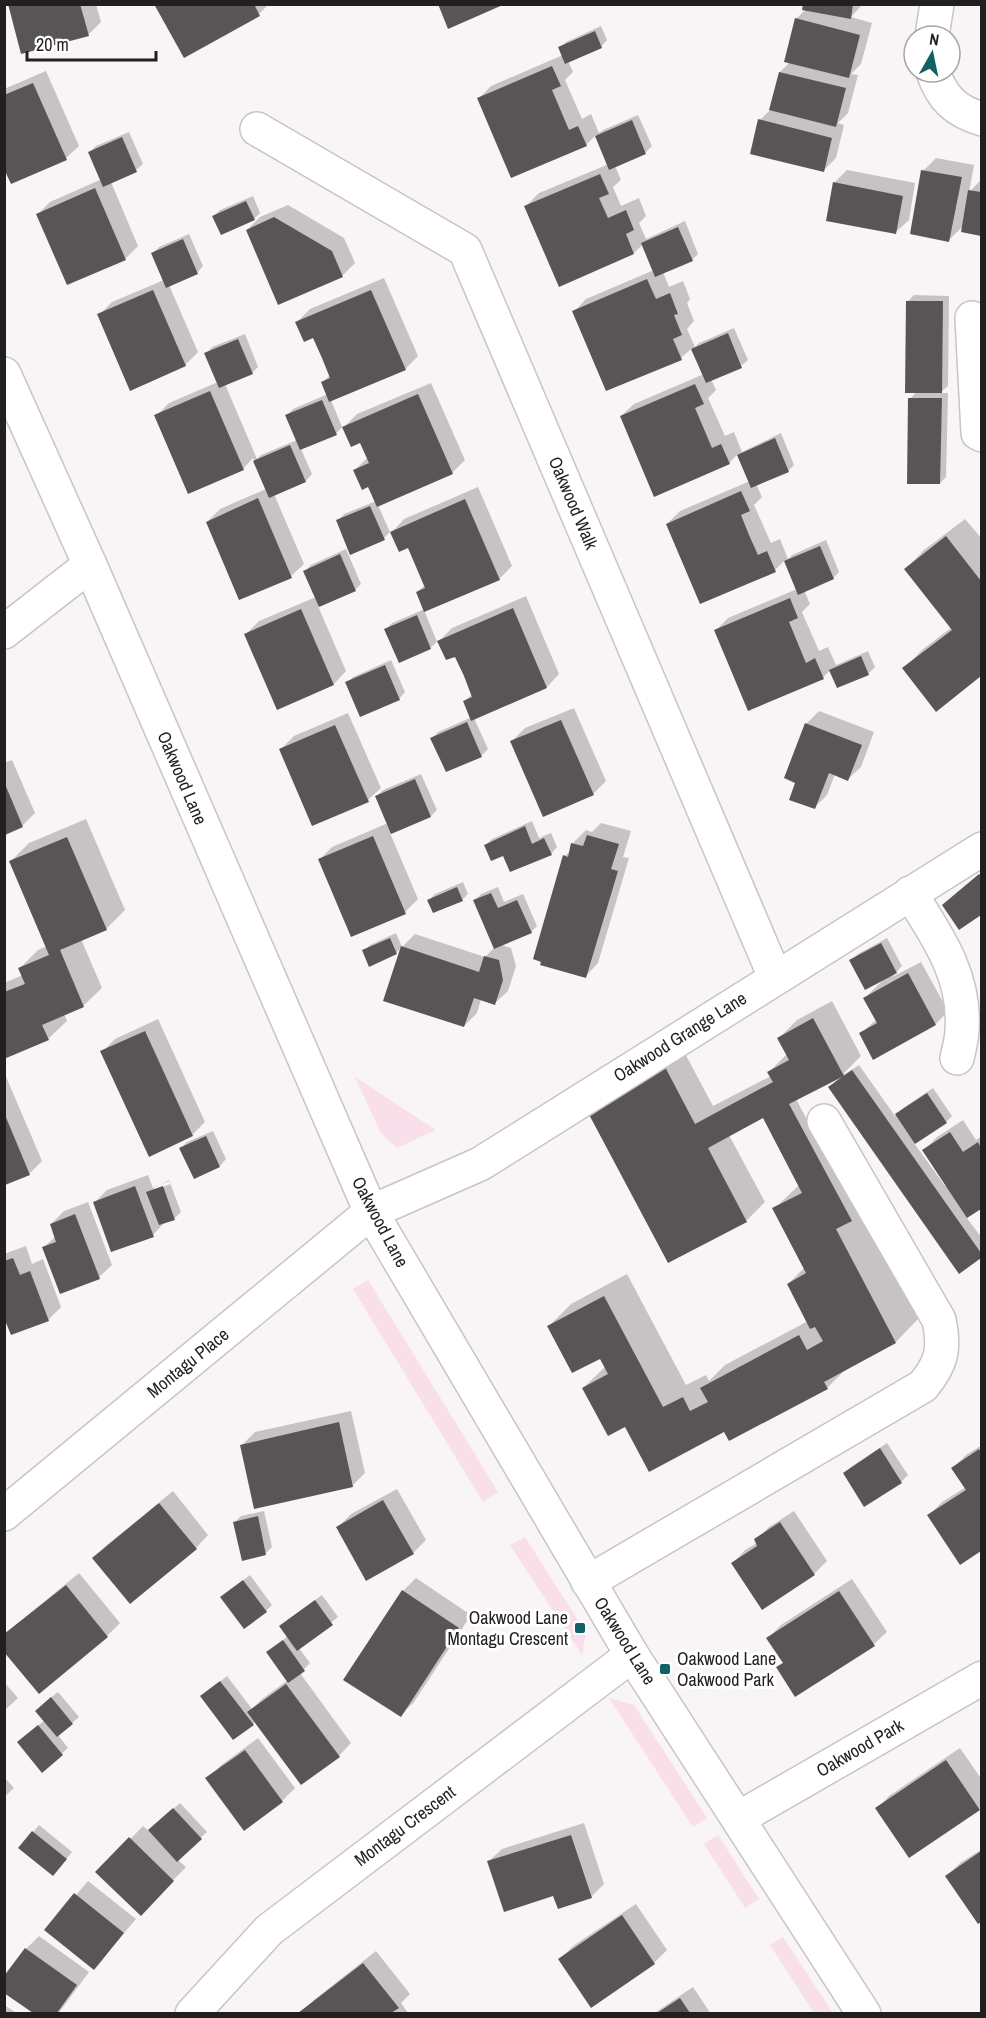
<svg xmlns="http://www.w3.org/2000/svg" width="986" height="2018" font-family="'Archivo Narrow',sans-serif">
<rect width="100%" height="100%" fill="#f9f4f6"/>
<g fill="#f8dfe9">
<polygon points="355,1077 436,1130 397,1148 381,1133"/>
<polygon points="368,1280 498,1492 483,1502 353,1289"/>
<polygon points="525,1537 586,1633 582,1655 510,1545"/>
<polygon points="609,1698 634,1705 707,1818 693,1827"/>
<polygon points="718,1835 759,1899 745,1908 704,1844"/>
<polygon points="783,1937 833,2013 814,2013 770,1945"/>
</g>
<g fill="#0003" fill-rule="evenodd">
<polygon points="10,4 96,4 101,22 88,35"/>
<polygon points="156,4 269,4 259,14"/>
<polygon points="805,4 863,4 851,17 872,23 861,64 851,74 858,75 848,113 838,123 844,125 836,158 823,171 760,120 771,109 780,72 790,62 796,19 806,9"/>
<polygon points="601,26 607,40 601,47 568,61 573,72 565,80 582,119 591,114 599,133 603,130 638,115 652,146 646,152 615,166 621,180 613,187 621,206 639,198 646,216 639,223 646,239 685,221 698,254 692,260 663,272 669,287 683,281 690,299 687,303 694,321 687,329 695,347 699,343 734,328 748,360 741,366 711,379 716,390 708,398 725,436 734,432 742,452 781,433 794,465 788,471 756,484 762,497 754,505 771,543 780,539 788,559 792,555 826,540 839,572 833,578 804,590 810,604 802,612 819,651 828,647 836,665 868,651 875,667 868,674 831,670 823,677 715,631 728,618 797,589 785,560 775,570 667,524 680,511 750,481 738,454 729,463 621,416 634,404 704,374 692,348 681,358 607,389 574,312 586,299 654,270 643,244 634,253 560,285 526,206 539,193 609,164 596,135 586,145 478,99 491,86 563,55 560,48 566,42"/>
<polygon points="46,71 79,146 66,158 4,165 4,89"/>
<polygon points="129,132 143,164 136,170 111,182 138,246 125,259 67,283 38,214 50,202 102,179 90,152 96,146"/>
<polygon points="936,158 974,165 969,192 982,179 982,234 963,231 964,225 949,240 923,171"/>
<polygon points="847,170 915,183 909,220 896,232 834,183"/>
<polygon points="253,196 260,213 254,219 214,216 220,210"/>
<polygon points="288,205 344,238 355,263 342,276 247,230 260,217"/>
<polygon points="189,234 203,266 197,273 169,285 198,352 185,365 99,315 112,302 164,280 152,254 159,247"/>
<polygon points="384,278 418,356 405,369 331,400 342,427 336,434 301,449 312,474 306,481 274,494 304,564 291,576 240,598 207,522 220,509 266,489 253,458 243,469 156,416 169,403 218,382 206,354 212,347 245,334 258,367 252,373 225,384 257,459 261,455 297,440 287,415 293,409 328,394 323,382 330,375 314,336 297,322 310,309"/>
<polygon points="914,295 949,296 948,386 940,393 948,393 946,477 940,483 910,399 917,391 908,301"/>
<polygon points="431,383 465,460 452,473 378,505 390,532 384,538 338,521 344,514 376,501 369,485 355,470 368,457 361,441 344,427 357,414"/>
<polygon points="478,487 512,566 499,579 424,610 437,642 430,648 386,629 392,623 425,609 417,592 425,585 409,546 392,532 404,519"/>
<polygon points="965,519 982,539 982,675 937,710 904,669 922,650 952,627 906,569 924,550"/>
<polygon points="346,549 361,584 355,590 318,606 346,671 334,684 278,708 246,634 259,621 316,597 305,571 311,565"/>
<polygon points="526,596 559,674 547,687 474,718 488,749 481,756 432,738 438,732 472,717 465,701 472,694 456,655 439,641 452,628"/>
<polygon points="391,660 405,692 399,699 347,683 353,677"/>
<polygon points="574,708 606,781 593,794 512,741 525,728"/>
<polygon points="819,711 874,732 861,767 848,779 835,774 827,795 814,808 797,782 806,724"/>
<polygon points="348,713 381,788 368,800 281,749 294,736"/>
<polygon points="12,760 35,813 22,826 4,834 4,763"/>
<polygon points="421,774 437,810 431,816 390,833 418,899 405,912 352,935 319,860 332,847 388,823 377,796 383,790"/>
<polygon points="86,819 125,910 106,929 81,939 102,988 83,1006 64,1014 67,1021 48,1039 4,1057 4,983 23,975 20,968 38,950 47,946 11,861 29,843"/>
<polygon points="532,821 539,838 551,833 557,847 551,854 504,854 486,845 492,839"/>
<polygon points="601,823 631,831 623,857 629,858 598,963 586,976 565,856 571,850 573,843 586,830 592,832"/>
<polygon points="982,872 982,913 959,928 950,899"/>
<polygon points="463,882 468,894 462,900 429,900 435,894"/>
<polygon points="498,887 504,902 523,894 537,926 531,932 502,945 511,948 516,966 508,991 495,1003 481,999 477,1013 464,1026 402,947 396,953 364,951 370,945 396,933 402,947 415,934 485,957 495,947 475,900 481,894"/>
<polygon points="887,938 902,966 892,977 921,962 948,1011 936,1024 860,1034 877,1019 865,998 883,980 851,961 858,954"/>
<polygon points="832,1001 861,1056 844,1073 845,1074 859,1065 895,1116 903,1108 933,1088 952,1116 946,1122 914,1143 945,1186 947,1185 924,1150 937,1137 963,1120 976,1140 982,1136 982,1207 966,1217 982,1238 982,1257 960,1272 830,1087 840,1077 796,1099 832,1167 860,1210 918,1319 896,1342 846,1369 827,1388 725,1430 626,1425 583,1388 606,1366 601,1357 549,1326 571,1304 627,1274 686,1385 706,1375 709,1381 725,1365 808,1321 788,1284 805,1267 774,1209 800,1184 764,1116 729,1135 765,1202 746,1221 586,1107 682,1048 713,1106 771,1076 769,1072 787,1054 779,1038 797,1020"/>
<polygon points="158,1019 205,1122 192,1135 102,1052 115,1039"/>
<polygon points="4,1072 42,1161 29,1174 4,1184"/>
<polygon points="213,1131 226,1159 220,1166 194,1177 181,1148 187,1142"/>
<path d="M148,1175l5,13 16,-8 12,32 -6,6 -10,4 -12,13 -59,-32 13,-13zM169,1181l1,3 -16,7v-4z"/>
<polygon points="88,1202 112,1265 99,1277 44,1247 56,1236 51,1224 64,1211"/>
<polygon points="26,1246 32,1264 43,1259 61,1307 48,1320 4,1314 4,1254"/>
<polygon points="351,1411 365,1473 352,1486 242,1445 255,1432"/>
<polygon points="887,1443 908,1475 902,1481 865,1505 845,1473 851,1467"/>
<polygon points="982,1445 982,1549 960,1563 929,1515 942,1502 966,1487 953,1468 966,1455"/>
<polygon points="397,1489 426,1540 413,1553 338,1527 351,1514"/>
<polygon points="173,1491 208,1535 196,1548 94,1558 107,1545"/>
<polygon points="264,1511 272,1547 265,1554 235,1522 241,1516"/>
<polygon points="794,1511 827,1561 814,1574 733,1563 745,1550 757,1543 756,1540 769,1527"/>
<polygon points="79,1573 120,1623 107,1636 39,1692 4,1635"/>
<polygon points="250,1575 272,1605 266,1611 222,1597"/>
<polygon points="416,1578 471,1615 414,1702 401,1715 403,1591"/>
<polygon points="852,1579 887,1632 874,1644 796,1695 778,1667 784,1662 768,1638 781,1625"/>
<polygon points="322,1595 338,1617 299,1648 310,1663 300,1673 351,1743 339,1756 256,1721 253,1724 202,1696 227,1676 252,1709 262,1699 288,1680 268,1652 288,1636 287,1620"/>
<polygon points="4,1682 18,1698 4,1711"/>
<polygon points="58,1692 79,1717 58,1735 68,1748 42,1771 25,1736 45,1720 43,1704"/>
<polygon points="258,1738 295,1788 282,1801 244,1829 207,1779 220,1766"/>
<polygon points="960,1748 982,1780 982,1807 909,1856 877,1809 889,1796"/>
<polygon points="4,1777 14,1788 4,1797"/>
<polygon points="180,1803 207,1832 177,1859 186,1867 153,1901 98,1872 143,1826 149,1831"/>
<polygon points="584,1823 604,1884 591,1897 554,1895 489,1861 502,1849"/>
<polygon points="39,1825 72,1852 59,1868 20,1848"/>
<polygon points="982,1849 982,1920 979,1922 947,1876 960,1863"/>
<polygon points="88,1881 136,1919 94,1968 46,1930"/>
<polygon points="636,1904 667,1950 654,1963 560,1959 573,1946"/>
<polygon points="39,1936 89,1972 58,2014 36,2014 4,1991 26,1949"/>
<polygon points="376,1951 410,1994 401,2003 409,2014 302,2014 314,2000"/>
<polygon points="693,1987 711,2014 653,2014"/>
<polygon points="4,2005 18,2014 4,2014"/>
</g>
<g fill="#595557">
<polygon points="8,4 80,4 89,36 21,54"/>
<polygon points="154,4 254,4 260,16 184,58"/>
<polygon points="438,4 505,4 448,29"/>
<polygon points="803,4 853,4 851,19 802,10"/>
<polygon points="795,18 860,35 849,78 784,62"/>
<polygon points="595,31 602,48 565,64 558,47"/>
<polygon points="552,66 561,86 552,90 569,130 578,126 587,146 511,178 477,98"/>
<polygon points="779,72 846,88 836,127 769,110"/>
<polygon points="33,83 67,160 11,184 4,169 4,95"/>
<polygon points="758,119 832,138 824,172 750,154"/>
<polygon points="632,120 646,154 609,170 595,136"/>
<polygon points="122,137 137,172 103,187 88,152"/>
<polygon points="921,170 962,177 949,242 910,234"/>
<polygon points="600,174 609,194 599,198 608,218 626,210 634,230 626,234 634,254 559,287 524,206"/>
<polygon points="833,182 903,196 896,234 826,221"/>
<polygon points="95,188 126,260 67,285 36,214"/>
<polygon points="968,190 981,192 981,236 961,232"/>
<polygon points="246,201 255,220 221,235 212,216"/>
<polygon points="274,217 332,251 343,277 278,305 246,230"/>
<polygon points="678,227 693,261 655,277 641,243"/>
<polygon points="183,239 198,274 166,288 151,253"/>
<polygon points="647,279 656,299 670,293 678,314 674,315 682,335 673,339 682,360 606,391 572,311"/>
<polygon points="153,290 186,366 130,391 97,314"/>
<polygon points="371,290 406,370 329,402 321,382 330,378 322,358 313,338 304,342 295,322"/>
<polygon points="906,301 943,301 942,393 905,393"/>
<polygon points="728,333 742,368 706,383 691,349"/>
<polygon points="238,339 253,374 219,388 204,353"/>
<polygon points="695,384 704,404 695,408 712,448 721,444 730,464 654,497 620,416"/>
<polygon points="210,391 244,470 188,494 154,415"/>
<polygon points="418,394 453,474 377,507 368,487 362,490 353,470 369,463 360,443 351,447 342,427"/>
<polygon points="908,398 942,398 940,484 907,484"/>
<polygon points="322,400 337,435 300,450 285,415"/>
<polygon points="775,438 789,472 751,488 737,455"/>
<polygon points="290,445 306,482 269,498 253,461"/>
<polygon points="741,491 750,511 741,515 749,535 758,555 767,551 776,572 700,604 666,524"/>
<polygon points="258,498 292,578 239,600 206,522"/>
<polygon points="465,499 500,580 424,612 416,592 425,588 408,548 399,552 390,532"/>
<polygon points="370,506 385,540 350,555 336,520"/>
<polygon points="946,536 981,581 981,676 936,712 902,668 952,630 904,569"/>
<polygon points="820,546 834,579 798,595 784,561"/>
<polygon points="340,554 356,591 319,607 303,571"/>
<polygon points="790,598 798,618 789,622 806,663 815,658 824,679 748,711 714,630"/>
<polygon points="513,608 547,688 471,721 463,701 472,697 464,676 455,657 446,660 437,641"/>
<polygon points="301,609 334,685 277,710 244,634"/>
<polygon points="417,615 431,649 399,663 384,629"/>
<polygon points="861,656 869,675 837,688 829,670"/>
<polygon points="385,665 400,700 360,717 345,682"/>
<polygon points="561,720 594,795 543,817 510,741"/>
<polygon points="467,722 482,757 446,772 430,738"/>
<polygon points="805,723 862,745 848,781 829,773 815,809 789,800 795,783 784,778"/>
<polygon points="335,725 369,802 312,826 279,749"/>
<polygon points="415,779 431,817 391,834 375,796"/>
<polygon points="5,784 23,827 5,835"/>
<polygon points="525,826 532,844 544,838 552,855 510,872 503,856 491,861 484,845"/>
<polygon points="587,835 619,844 611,869 618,871 586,978 540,965 541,962 533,959 563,855 568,857 571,843 583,846"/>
<polygon points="373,836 406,914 351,937 318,859"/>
<polygon points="67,837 107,930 60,950 84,1007 42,1025 49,1040 4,1059 4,992 25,984 18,968 49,955 9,861"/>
<polygon points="979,874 981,877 981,915 959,930 942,905"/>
<polygon points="457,887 463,901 433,913 427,900"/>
<polygon points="491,893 498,908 517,900 532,933 494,949 473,900"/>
<polygon points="390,938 397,954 369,967 362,950"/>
<polygon points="881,943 897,973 865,990 849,960"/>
<polygon points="401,946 479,972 484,956 499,960 503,980 495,1005 474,998 464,1027 383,1001"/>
<polygon points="908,973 936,1025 873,1060 859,1033 877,1023 863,998"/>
<polygon points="813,1018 844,1076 789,1104 852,1221 836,1229 896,1343 824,1382 828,1389 729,1441 724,1432 649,1472 625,1427 608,1436 582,1388 608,1374 600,1359 572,1373 547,1326 604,1296 663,1407 683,1397 690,1411 708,1402 700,1388 799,1335 807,1350 823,1341 815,1327 810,1329 787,1284 806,1273 772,1208 802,1193 763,1118 708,1148 747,1222 668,1263 585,1107 664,1065 695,1124 773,1082 767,1072 789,1060 777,1038"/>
<polygon points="145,1031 193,1136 149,1157 100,1051"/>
<polygon points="852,1070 981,1253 981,1258 959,1274 828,1087"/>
<polygon points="927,1093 947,1123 915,1144 895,1114"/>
<polygon points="5,1115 30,1175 5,1185"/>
<polygon points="950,1132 963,1152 978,1142 981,1148 981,1209 967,1218 922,1150"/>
<polygon points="206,1136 220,1167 194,1179 179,1148"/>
<polygon points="135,1186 154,1237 111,1252 93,1202"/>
<polygon points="163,1186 175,1220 159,1225 146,1192"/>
<polygon points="75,1214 100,1279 60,1294 42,1247 56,1242 50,1224"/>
<polygon points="13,1258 20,1275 30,1271 49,1321 11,1335 4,1318 4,1261"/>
<polygon points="339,1422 353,1487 254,1509 240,1445"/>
<polygon points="880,1448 902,1483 864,1507 843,1473"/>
<polygon points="979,1449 981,1453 981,1551 960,1565 927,1515 966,1490 951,1468"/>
<polygon points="383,1500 414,1554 366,1581 336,1527"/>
<polygon points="159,1503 197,1549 130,1604 92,1558"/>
<polygon points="258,1516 266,1555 242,1561 233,1522"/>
<polygon points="780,1522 815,1575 762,1610 731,1563 757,1546 754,1539"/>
<polygon points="243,1580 267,1612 244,1629 220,1597"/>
<polygon points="66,1585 108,1637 39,1694 4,1652 4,1634"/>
<polygon points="402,1590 459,1628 401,1717 343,1680"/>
<polygon points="839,1591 875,1646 795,1697 776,1667 783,1663 766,1638"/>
<polygon points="315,1600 333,1625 297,1651 279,1626"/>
<polygon points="283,1640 305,1671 288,1683 266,1652"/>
<polygon points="220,1681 254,1725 233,1740 200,1696"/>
<polygon points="286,1684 340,1757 301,1785 247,1712"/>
<polygon points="51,1697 73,1724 57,1737 35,1711"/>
<polygon points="38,1725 63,1755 42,1773 17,1742"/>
<polygon points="245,1750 283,1802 244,1831 205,1778"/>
<polygon points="946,1760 980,1810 909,1858 875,1808"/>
<polygon points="173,1808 202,1839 177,1862 148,1830"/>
<polygon points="32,1831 67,1859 53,1876 18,1848"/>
<polygon points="571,1835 592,1898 558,1909 553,1896 504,1912 487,1861"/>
<polygon points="129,1837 174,1881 141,1916 95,1872"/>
<polygon points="981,1851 981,1922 978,1924 945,1876"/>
<polygon points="74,1893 124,1933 94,1970 44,1930"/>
<polygon points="622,1915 655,1964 591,2008 558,1959"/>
<polygon points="25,1948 77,1985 57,2013 33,2013 4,1993 4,1976"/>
<polygon points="363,1963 399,2008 391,2013 298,2013"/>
<polygon points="680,1998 690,2013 657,2013"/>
</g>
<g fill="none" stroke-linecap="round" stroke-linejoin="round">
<defs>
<g id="minor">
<polyline points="932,36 937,4"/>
<path d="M933,72c9,26 22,39 49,47"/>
<polyline points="257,129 465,250 775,977"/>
<polyline points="972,318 978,433 982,435"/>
<polyline points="4,374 90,565 371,1212 632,1655 864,2014"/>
<polyline points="4,632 90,565"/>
<path d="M910,893c27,43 56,83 52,137 0,9 -3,19 -5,28"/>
<polyline points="4,1514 371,1212 480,1164 982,849"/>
<path d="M588,1582l335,-196c19,-23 22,-37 16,-66l-115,-199"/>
<polyline points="739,1818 982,1678"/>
<polyline points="192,2014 269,1930 632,1655"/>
</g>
</defs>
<use href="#minor" stroke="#c9c4c5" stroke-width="36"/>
<use href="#minor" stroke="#fff" stroke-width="33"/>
</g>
<g fill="#116267" stroke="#fff" stroke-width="2">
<rect x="574" y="1622" width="12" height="12" rx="3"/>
<rect x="659" y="1663" width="12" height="12" rx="3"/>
</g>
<g text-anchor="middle" stroke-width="6" stroke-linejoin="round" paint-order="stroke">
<g font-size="18" fill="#211f20" stroke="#fff">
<text transform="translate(573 503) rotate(67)" y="6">Oakwood Walk</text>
<text transform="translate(182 778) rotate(67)" y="6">Oakwood Lane</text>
<text transform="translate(680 1037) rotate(-32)" y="6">Oakwood Grange Lane</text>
<text transform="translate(380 1222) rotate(62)" y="6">Oakwood Lane</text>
<text transform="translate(188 1363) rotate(-39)" y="6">Montagu Place</text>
<text transform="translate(625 1641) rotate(58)" y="6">Oakwood Lane</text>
<text transform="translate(860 1748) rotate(-30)" y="6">Oakwood Park</text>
<text transform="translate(405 1826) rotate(-37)" y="6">Montagu Crescent</text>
</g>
<g font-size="18" fill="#211f20" stroke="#fff" text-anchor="end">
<text x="568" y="1624">Oakwood Lane<tspan x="568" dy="21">Montagu Crescent</tspan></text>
<text x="677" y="1665" text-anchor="start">Oakwood Lane<tspan x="677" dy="21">Oakwood Park</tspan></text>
</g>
</g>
<rect width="986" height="2018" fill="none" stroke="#211f20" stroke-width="12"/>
<g transform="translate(932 54) rotate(9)"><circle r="28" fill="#ffffff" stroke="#a6a5a6" stroke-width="1.5"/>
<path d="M0-4.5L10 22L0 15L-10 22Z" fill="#116267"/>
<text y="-9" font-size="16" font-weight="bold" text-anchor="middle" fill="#211f20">N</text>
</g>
<path d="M27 51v9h129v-9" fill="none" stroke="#211f20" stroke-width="3"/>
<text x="36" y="51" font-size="18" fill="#211f20" stroke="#ffffff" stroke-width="4.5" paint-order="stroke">20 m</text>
</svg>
